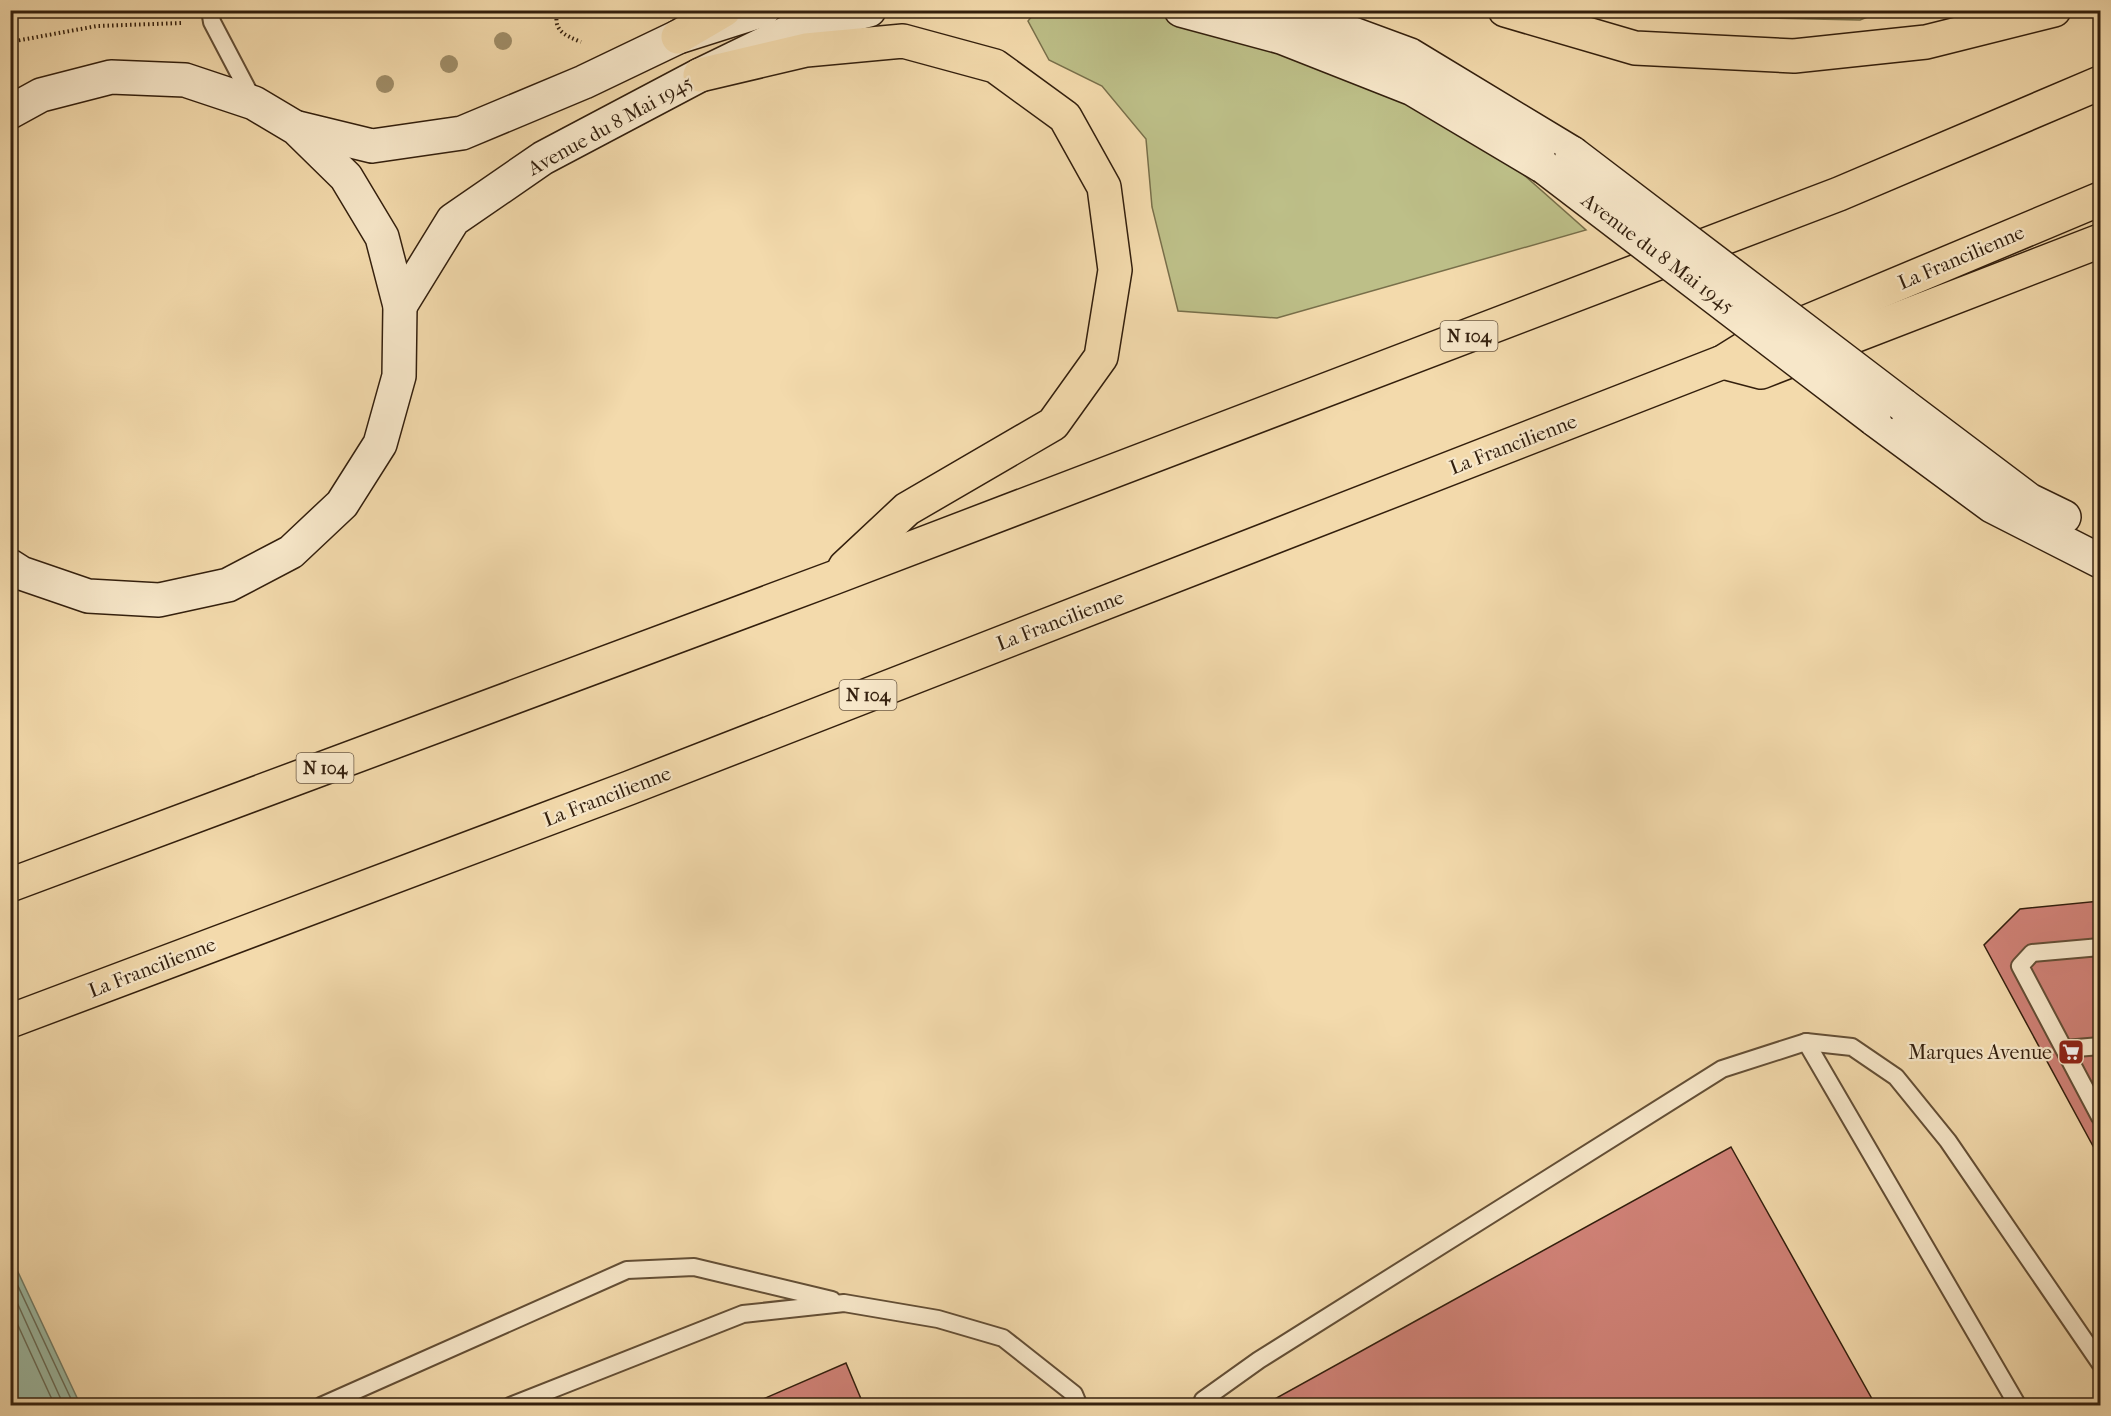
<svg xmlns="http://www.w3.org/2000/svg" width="2111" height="1416" font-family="'IM FELL French Canon',serif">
<rect width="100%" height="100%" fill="#f3daac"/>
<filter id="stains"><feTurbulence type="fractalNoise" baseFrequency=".00333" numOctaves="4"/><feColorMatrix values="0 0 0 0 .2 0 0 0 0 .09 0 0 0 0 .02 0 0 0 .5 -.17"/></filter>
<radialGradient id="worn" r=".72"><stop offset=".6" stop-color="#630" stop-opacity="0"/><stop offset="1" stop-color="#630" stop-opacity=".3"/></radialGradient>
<g fill="#bdbf88" stroke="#786f4a" stroke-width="1.5">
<polygon points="1036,11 1187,11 1478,134 1586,230 1277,318 1178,311 1152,207 1146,139 1102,86 1049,60 1028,21"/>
<polygon points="1638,11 1883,10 1883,11 1860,20 1673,16"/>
</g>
<polygon fill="#9cbba5" stroke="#727d68" stroke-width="1.5" points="10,1255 79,1402 77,1405 11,1405"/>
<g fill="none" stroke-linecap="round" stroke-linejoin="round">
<g stroke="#686d59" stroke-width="1.5">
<polyline points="10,1269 72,1401 72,1406"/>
<polyline points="10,1287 64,1406"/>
<polyline points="10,1308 55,1406"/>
</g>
</g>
<g fill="#cf8176" stroke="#331f0d" stroke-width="1.5">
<polygon points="2100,901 2100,1159 1984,945 2020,909"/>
<polygon points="1731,1147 1876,1406 1262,1406 1421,1318"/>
<polygon points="846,1363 864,1406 747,1406"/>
</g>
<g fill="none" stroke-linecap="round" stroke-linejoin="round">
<defs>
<g id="lane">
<polyline points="210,10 212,22 254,102"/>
<polyline points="2100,947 2032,953 2020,966 2100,1117"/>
<polyline points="1806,1042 2018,1406"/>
<polyline points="2065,1049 2100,1046"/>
<polyline points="321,1406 627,1270 694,1267 832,1300"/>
<polyline points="510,1406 743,1314 844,1303 938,1319 1003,1338 1074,1394 1079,1406"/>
<polyline points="1201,1406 1203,1400 1259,1360 1722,1069 1806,1042 1852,1047 1896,1077 1948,1141 2100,1363"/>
</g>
<g id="secondary">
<polyline points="1181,10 1281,37 1413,89 1544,167"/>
<polyline points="1288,10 1410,55 1572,153"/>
<polyline points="10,112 41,95 111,77 185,80 254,103 296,128 346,177 382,237 400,306 399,376 380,444 342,504 291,552 228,585 159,600 88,596 21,573 10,566"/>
<polyline points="298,128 372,146 462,133 584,82 678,37 763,10"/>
<polyline points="400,306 453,220 543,158 700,75 795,29 869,10"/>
<polyline points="1903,405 2029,500 2064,517"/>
<polyline points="1874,419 1992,506 2100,561"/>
</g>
<g id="highway">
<polyline points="1505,10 1635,48 1794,56 1926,42 2054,10"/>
<polyline points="678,37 724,10"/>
<polyline points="700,75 806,50 903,41 995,66 1065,117 1104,187 1115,270 1101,357 1053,424 907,509 845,567"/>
<polyline points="1723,362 1761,372 2100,241"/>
<polyline points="10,885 833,578 1839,194 2100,83"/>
<polyline points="10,1021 629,788 1723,362 1747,347 2100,199"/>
</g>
</defs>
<use href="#lane" stroke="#634e35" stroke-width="20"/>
<use href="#secondary" stroke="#331f0d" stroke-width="36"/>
<use href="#highway" stroke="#331f0d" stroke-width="36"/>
<g stroke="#331f0d" stroke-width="4" stroke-dasharray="1.5 3" stroke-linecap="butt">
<path d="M558,10c-6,20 6,25 23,32"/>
<polyline points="10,42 97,26 182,23"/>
</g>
<use href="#lane" stroke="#f7e7c9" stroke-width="16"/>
<use href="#secondary" stroke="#f7e7c9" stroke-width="33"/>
<use href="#highway" stroke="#f3daac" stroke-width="33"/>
<defs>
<g id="secondary-bridge">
<polyline points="1572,153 1903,405"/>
<polyline points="1544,167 1874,419"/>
</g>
</defs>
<use href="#secondary-bridge" stroke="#331f0d" stroke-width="36" stroke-linecap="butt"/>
<use href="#secondary-bridge" stroke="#f7e7c9" stroke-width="33"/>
</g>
<g fill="#a08e69">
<circle cx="503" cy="41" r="9"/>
<circle cx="449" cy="64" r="9"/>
<circle cx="385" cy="84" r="9"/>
</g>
<defs>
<symbol id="supermarket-square" viewBox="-11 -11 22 22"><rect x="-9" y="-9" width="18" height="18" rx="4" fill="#8f2418" stroke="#f7e7c9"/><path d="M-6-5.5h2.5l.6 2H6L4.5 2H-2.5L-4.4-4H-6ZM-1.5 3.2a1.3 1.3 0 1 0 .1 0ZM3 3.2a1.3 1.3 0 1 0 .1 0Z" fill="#fff"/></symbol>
</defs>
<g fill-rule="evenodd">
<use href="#supermarket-square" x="2056" y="1037" width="30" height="30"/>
</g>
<g text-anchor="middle" stroke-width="4.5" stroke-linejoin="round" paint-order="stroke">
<g fill="#f7e7c9" stroke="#6e5b45" stroke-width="1.5">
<rect x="1440.5" y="321" width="57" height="30" rx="4.5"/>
<rect x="839.5" y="680" width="57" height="30" rx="4.5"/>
<rect x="296.5" y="753" width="57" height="30" rx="4.5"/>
</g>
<g font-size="18" font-weight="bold" fill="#331f0d">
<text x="1469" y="342">N 104</text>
<text x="868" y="701">N 104</text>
<text x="325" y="774">N 104</text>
</g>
<g font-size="20" fill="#331f0d" stroke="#f7e7c9">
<text transform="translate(610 125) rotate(-29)" y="7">Avenue du 8 Mai 1945</text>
<text transform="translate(1658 253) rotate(37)" y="7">Avenue du 8 Mai 1945</text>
<text transform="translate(1961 257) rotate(-23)" y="7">La Francilienne</text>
<text transform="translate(1513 444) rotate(-21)" y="7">La Francilienne</text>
<text transform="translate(1060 620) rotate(-21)" y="7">La Francilienne</text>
<text transform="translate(607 796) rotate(-21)" y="7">La Francilienne</text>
<text transform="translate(152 967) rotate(-21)" y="7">La Francilienne</text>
</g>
<g font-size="20" fill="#331f0d" stroke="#f7e7c9" text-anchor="end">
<text x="2052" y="1059">Marques Avenue</text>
</g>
</g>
<rect width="2111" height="1416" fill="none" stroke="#f3daac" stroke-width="36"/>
<rect x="12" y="12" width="2087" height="1392" fill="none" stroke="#331f0d" stroke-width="3"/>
<rect x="18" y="18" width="2075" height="1380" fill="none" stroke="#331f0d" stroke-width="1.5"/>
<rect width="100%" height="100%" filter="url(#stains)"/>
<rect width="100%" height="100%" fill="url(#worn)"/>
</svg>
